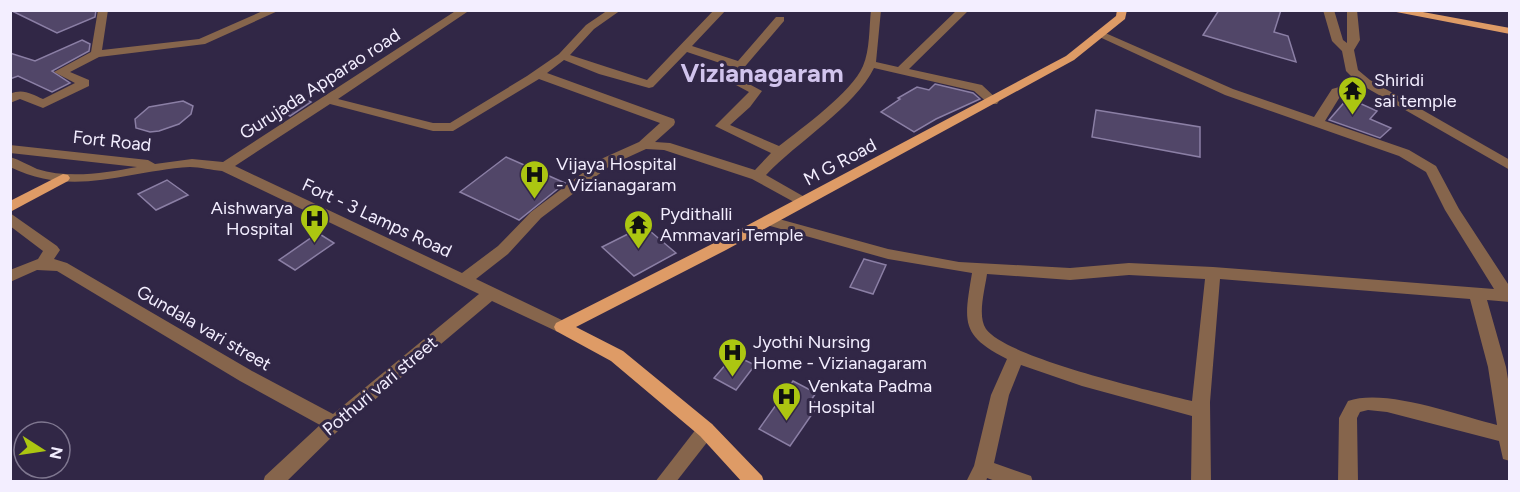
<svg xmlns="http://www.w3.org/2000/svg" width="1520" height="492" font-family="Figtree,sans-serif">
<rect width="100%" height="100%" fill="#312746"/>
<g fill="#514668" stroke="#8b7fa5" stroke-width="1.5">
<polygon points="10,10 96,10 95,17 57,33"/>
<polygon points="1219,10 1281,10 1274,32 1288,36 1296,62 1203,35"/>
<polygon points="82,40 90,44 89,51 52,71 70,83 52,92 18,76 10,79 10,53 35,61"/>
<polygon points="935,84 973,93 980,99 936,119 914,132 881,112 900,99 898,98 917,87 929,90"/>
<polygon points="303,97 311,102 290,116 280,110"/>
<polygon points="1348,98 1377,111 1370,119 1391,128 1380,138 1329,120"/>
<polygon points="183,101 193,106 191,114 179,124 159,131 150,132 136,128 135,119 149,107"/>
<polygon points="1096,110 1200,127 1200,157 1092,137"/>
<polygon points="506,157 565,183 519,220 460,192"/>
<polygon points="167,180 188,195 156,210 138,194"/>
<polygon points="644,226 676,253 634,276 602,247"/>
<polygon points="318,233 334,243 295,270 279,260"/>
<polygon points="864,259 886,265 873,294 850,287"/>
<polygon points="734,355 755,365 736,390 714,378"/>
<polygon points="793,381 816,393 811,400 819,404 790,446 759,429"/>
</g>
<g fill="none" stroke-linecap="round" stroke-linejoin="round">
<g fill="#86654c" fill-rule="evenodd">
<path d="M98,10h10l-6,40 97,-11 66,-29h15l-75,34 -106,13 -29,15 19,8v6l-46,22 -23,-9 -10,4v-9c13,-6 21,0 33,5l32,-16 -21,-11 37,-20z"/>
<path d="M457,10h13l-132,89 95,24h17l77,-47 32,-22 27,-29 22,-15h13l-27,19 -24,26 77,25 67,-70h12l-34,36 46,15 38,-44h8v4l-48,56 26,14 -12,16 -20,18 49,21c23,-18 73,-54 84,-80 7,-16 6,-38 8,-56h10l-5,52 22,5 59,-57h12l-60,59 73,16 17,16 -2,3h-8l-15,-13 -100,-23c-19,39 -77,74 -108,107l42,24 2,3 -7,5 -51,-28 -88,-29 -18,-1 -35,16 -70,53 -33,36 -32,25 92,44 2,4 -2,4 -6,2 -6,-2 -64,-30 -152,128 -54,53h-23l2,-6 55,-51 -80,-44 -183,-110 -20,-1 -27,12v-12l28,-11 5,-8 -33,-25v-13l47,33 3,4 -6,9 13,4 185,108 81,43 146,-120 -257,-123c-11,-1 -22,-4 -32,-4 -65,4 -116,31 -180,0v-10c10,3 18,8 27,12 32,10 68,4 100,-2l-127,-14v-8l138,15 7,4 37,-5 31,3zM687,52l45,15 -9,11 26,14 -34,34 56,27 -16,17 -85,-27 -15,-1 19,-17 1,-3 -1,-3 -127,-46 17,-13 35,14 50,14 4,-1zM539,79l121,44 -21,19 -38,17 -70,53 -33,34 -36,27 -227,-107 95,-62 103,27h20z"/>
<path d="M1323,10h11l9,30 4,3v-33h10l3,30 -6,10 4,20 12,10 140,80v10l-145,-83 -24,8 -16,26 84,29 27,16 23,43 51,78v15l-23,-2 19,67 4,24v70l-7,-2 -4,-18 -112,-29 -19,-2 -8,2 -3,6 1,64h-20l1,-64 9,-17c37,-13 109,14 149,24l-9,-58 -18,-68 -250,-20 -10,123 1,80h-20l1,-66 -110,-30 -61,-21 -12,30 -15,68 37,13 2,6h-35l-11,-4 -1,4h-20l8,-16 17,-71 16,-36c-47,-24 -43,-37 -35,-86l-84,-14 -125,-35 -2,-3 7,-5 120,33 71,13 111,6 59,-5 84,4 281,22 -49,-79 -19,-38 -27,-16 -174,-61 -132,-61 6,-3 4,1 130,57 81,28 18,-28 25,-7 -11,-11 -4,-20 -10,-10zM987,274l83,6 59,-5 76,4 -13,122c-40,-10 -185,-43 -206,-72 -9,-13 -1,-40 1,-55z"/>
<polygon points="706,422 712,424 715,430 712,436 676,482 655,482 700,424"/>
</g>
<g fill="#de9b66" fill-rule="evenodd">
<polygon points="1117,10 1127,10 1125,19 1074,60 726,250 576,327 623,351 712,424 762,476 764,482 742,482 700,436 611,361 556,331 554,327 556,323 716,242 1066,56 1116,16"/>
<polygon points="1386,10 1412,10 1510,28 1510,34"/>
<polygon points="63,174 68,175 70,178 68,181 10,212 10,201"/>
</g>
</g>
<defs>
<symbol id="temple-pin" viewBox="-11 -11 22 30"><path d="M0 17L-7.5 6A9.5 9.5 0 1 1 7.5 6Z" fill="#acc611" stroke="#312746"/><path d="M0-6L5-2H3V0L6.5 2.5H4V6H1.5V3h-3V6H-4V2.5H-6.5L-3 0V-2H-5Z" fill="#111"/></symbol>
<symbol id="hospital-pin" viewBox="-11 -11 22 30"><path d="M0 17L-7.5 6A9.5 9.5 0 1 1 7.5 6Z" fill="#acc611" stroke="#312746"/><path d="M-5-5h3v3.5h4V-5h3V5h-3V1.5h-4V5h-3Z" fill="#111"/></symbol>
</defs>
<g fill-rule="evenodd">
<use href="#temple-pin" x="1336" y="74" width="33" height="45"/>
<use href="#hospital-pin" x="518" y="158" width="33" height="45"/>
<use href="#hospital-pin" x="298" y="202" width="33" height="45"/>
<use href="#temple-pin" x="622" y="208" width="33" height="45"/>
<use href="#hospital-pin" x="716" y="336" width="33" height="45"/>
<use href="#hospital-pin" x="770" y="380" width="33" height="45"/>
</g>
<g text-anchor="middle" stroke-width="6" stroke-linejoin="round" paint-order="stroke">
<g font-size="18" fill="#f3eeff" stroke="#312746" text-anchor="start">
<text x="1374" y="86">Shiridi<tspan x="1374" dy="21">sai temple</tspan></text>
<text x="556" y="170">Vijaya Hospital<tspan x="556" dy="21">- Vizianagaram</tspan></text>
<text x="293" y="214" text-anchor="end">Aishwarya<tspan x="293" dy="21">Hospital</tspan></text>
<text x="660" y="220">Pydithalli<tspan x="660" dy="21">Ammavari Temple</tspan></text>
<text x="753" y="348">Jyothi Nursing<tspan x="753" dy="21">Home - Vizianagaram</tspan></text>
<text x="808" y="392">Venkata Padma<tspan x="808" dy="21">Hospital</tspan></text>
</g>
<g font-size="18" fill="#f3eeff" stroke="#312746">
<text transform="translate(320 84) rotate(-33)" y="6">Gurujada Apparao road</text>
<text transform="translate(112 141) rotate(6)" y="6">Fort Road</text>
<text transform="translate(840 162) rotate(-28)" y="6">M G Road</text>
<text transform="translate(377 218) rotate(25)" y="6">Fort - 3 Lamps Road</text>
<text transform="translate(204 328) rotate(30)" y="6">Gundala vari street</text>
<text transform="translate(380 386) rotate(-40)" y="6">Pothuri vari street</text>
</g>
<g font-size="26" font-weight="bold" fill="#d1c4ed" stroke="#312746">
<text x="762" y="82">Vizianagaram</text>
</g>
</g>
<rect width="1520" height="492" fill="none" stroke="#f3eeff" stroke-width="24"/>
<g transform="translate(42 450) rotate(102)"><circle r="28" fill="#312746" stroke="#7f7790" stroke-width="1.5"/>
<path d="M0-4.5L10 22L0 15L-10 22Z" fill="#acc611"/>
<text y="-9" font-size="16" font-weight="bold" text-anchor="middle" fill="#f3eeff">N</text>
</g>
</svg>
